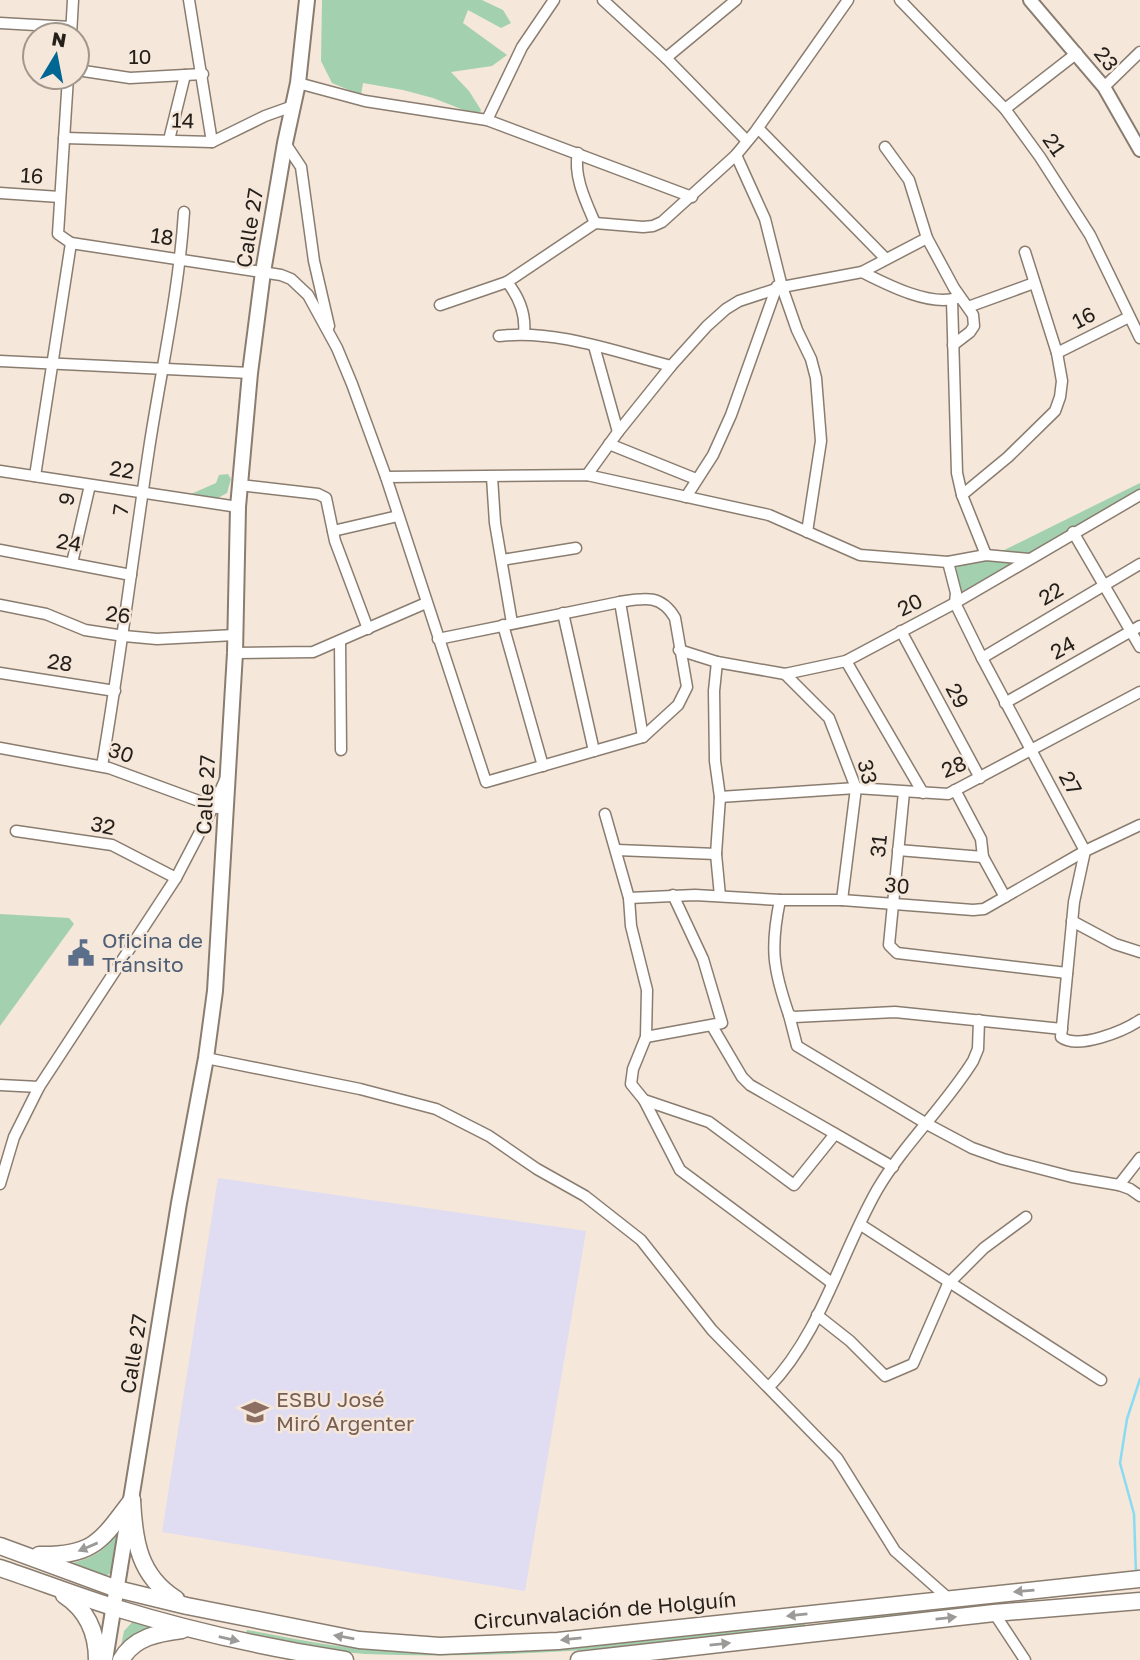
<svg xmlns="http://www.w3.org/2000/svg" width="1140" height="1660" font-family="'Golos Text',sans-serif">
<rect width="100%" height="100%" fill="#f5e7d9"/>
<polygon fill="#e0dcf2" points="218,1178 586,1231 525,1591 162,1532"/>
<g fill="#a3d1af">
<polygon points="322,0 482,0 503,10 511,23 501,28 468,10 463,23 507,55 492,66 451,72 469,91 481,110 479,116 433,98 403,90 363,83 361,95 332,83 321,61"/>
<polygon points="228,474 231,479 227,493 216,499 191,497 191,494 216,483 219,475"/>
<polygon points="1140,483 1140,491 962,592 956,567 986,559"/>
<polygon points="0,914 69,918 74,924 0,1026"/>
<path d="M123,1522l-8,48 -14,9 -35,-14c30,-8 43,-15 57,-43z"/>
<polygon points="1008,1601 1009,1605 830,1623 829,1619 950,1604"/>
<polygon points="136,1618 177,1627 119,1656 124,1631"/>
<path d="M804,1620l1,5c-146,21 -292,35 -440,29 -40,-3 -80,-12 -120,-19l2,-5c36,6 73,15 110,18 147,12 302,-8 447,-28z"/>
</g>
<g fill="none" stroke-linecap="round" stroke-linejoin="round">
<polyline stroke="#89dbf3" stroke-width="2.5" points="1136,1574 1134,1514 1120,1463 1127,1419 1140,1379"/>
<defs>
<g id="minor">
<polyline points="189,0 212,142"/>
<polyline points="603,0 666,58 747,141"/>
<polyline points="900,0 1005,109 1040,157 1090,235 1140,338"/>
<polyline points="0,23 71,27"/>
<polyline points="71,35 73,0"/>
<polyline points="666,58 736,0"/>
<polyline points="77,70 130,78 203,74"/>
<path d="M68,77l-10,157 13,9 210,32 10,4 17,16 29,53 15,36 34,93 100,305 157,-45 35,-32 9,-18 -12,-69c-14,-24 -31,-20 -55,-16l-182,37"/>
<polyline points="298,83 365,101 487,120 692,197"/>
<polyline points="1104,87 1140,52"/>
<polyline points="1005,109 1077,53"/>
<polyline points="487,120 522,47 554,0"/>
<polyline points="758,128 885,258"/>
<polyline points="64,138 212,142 265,116 293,106"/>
<polyline points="169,140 185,75"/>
<polyline points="285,143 301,167 314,261 329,326"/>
<polyline points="885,147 909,180 927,238 954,288 973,315 974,326 970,332 953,345"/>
<path d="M578,153c-5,23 8,49 17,70"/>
<polyline points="736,155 765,219 782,287 797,330 811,359 816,378 821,441 807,532"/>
<polyline points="0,193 60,197"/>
<path d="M862,272c24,12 68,35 95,26"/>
<path d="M507,282c12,15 19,32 17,51"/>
<polyline points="952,300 957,473 962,495 986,555"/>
<polyline points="440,305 507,282 595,223 643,227 653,226 662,222 736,155 755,132 848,0"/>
<polyline points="968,307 1034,283"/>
<path d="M499,336c57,-7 117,16 172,30"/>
<polyline points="594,346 618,432"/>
<polyline points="1057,353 1129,317"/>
<polyline points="0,361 250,373"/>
<polyline points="609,444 696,479"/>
<polyline points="0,471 238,507"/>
<polyline points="587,475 618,432 671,366 707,326 726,309 739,301 782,287 862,272 927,238"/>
<polyline points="35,476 71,243"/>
<polyline points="386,477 587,475 769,515 860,555 948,562 986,555 1029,559"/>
<polyline points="492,477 495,523 512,623"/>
<polyline points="240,485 318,494 326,498 335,541 368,629"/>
<polyline points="962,495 1008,457 1055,411 1060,397 1062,381 1057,353 1025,252"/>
<polyline points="686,497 713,455 731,415 777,286"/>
<polyline points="333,531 398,516"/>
<polyline points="1073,532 1140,647"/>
<polyline points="0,550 131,575"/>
<polyline points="502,560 576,548"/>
<path d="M948,562l8,31 -1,10 27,55 103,193 -11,51 -13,135c17,13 63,-6 79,-17"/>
<polyline points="72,563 90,485"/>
<polyline points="620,602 643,737"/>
<polyline points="0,605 46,614 85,630 124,636 157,639 235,635"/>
<polyline points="563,613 594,751"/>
<polyline points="503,625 543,766"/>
<polyline points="901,631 980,778"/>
<polyline points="340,642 341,750"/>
<polyline points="679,650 717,662 785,674 846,661 955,603 1140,495"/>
<polyline points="235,653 313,652 426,603"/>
<polyline points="982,658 1140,564"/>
<polyline points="846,661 923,793"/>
<polyline points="717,662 714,691 715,761 720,797 716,854 720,896"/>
<polyline points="0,673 115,691"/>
<polyline points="785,674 829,718 856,788 842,900"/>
<polyline points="1005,703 1140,626"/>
<polyline points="0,748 109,768 218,808"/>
<path d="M102,766c18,-105 31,-211 47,-317 12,-79 30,-157 35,-237"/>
<polyline points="955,790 981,839 983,857 1005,897"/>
<polyline points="904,792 889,945 897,953 1067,973"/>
<polyline points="720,797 856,788 948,794 1140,692"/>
<polyline points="605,814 629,898 631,926 647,990 646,1037 633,1069 631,1084 644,1100 680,1170 832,1283"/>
<polyline points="16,831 112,845 176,878"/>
<polyline points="617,850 716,854"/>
<polyline points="898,850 983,857"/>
<polyline points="629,898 695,895 780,900 842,900 973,910 984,909 1085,851 1140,825"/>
<path d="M780,900c-10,48 -7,69 9,115l5,2 101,-5 167,17"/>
<polyline points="1072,921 1115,944 1140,952"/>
<polyline points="789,1015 797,1046 927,1124 972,1148 1003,1159 1072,1177 1119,1185 1130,1189 1140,1196"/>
<polyline points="712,1026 742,1077 750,1085 893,1167"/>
<polyline points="646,1037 722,1023 703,959 673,895"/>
<polyline points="206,1058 360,1089 436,1109 489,1136 537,1169 585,1196 641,1240 712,1330 837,1458 895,1551 948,1598"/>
<polyline points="0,1085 39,1087"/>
<polyline points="644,1100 709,1122 794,1185 835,1134"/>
<polyline points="0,1184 14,1137 39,1087 176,878 213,807 225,780"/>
<polyline points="1119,1185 1140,1158"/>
<polyline points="861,1225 1101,1380"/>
<polyline points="817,1315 850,1341 885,1376 913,1364 948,1284 984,1248 1026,1217"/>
<path d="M769,1387c52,-54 71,-132 108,-197 27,-46 68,-84 96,-129l5,-12 1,-29"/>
<polyline points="994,1613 1025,1660"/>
</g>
<polyline id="tertiary" points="1030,0 1104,87 1140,150"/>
<polyline id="secondary" points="105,1660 179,1203 206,1058 215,991 235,653 238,507 250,373 263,272 285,143 298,83 307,0"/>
<g id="trunk">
<path d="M132,1500c2,41 7,76 44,99"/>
<polyline points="0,1546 117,1589 187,1606 359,1640 440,1646 558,1641 1140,1579"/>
<path d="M39,1555c55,1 62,-14 93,-55"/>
<path d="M0,1568c39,13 77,28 116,40 75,23 151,40 229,52"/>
<path d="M64,1595c23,15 33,38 33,65"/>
<path d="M121,1660c13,-23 37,-27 61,-30"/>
<polyline points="579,1660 994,1613 1140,1601"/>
</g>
</defs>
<use href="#minor" stroke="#8a7d70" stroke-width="13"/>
<use href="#tertiary" stroke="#8a7d70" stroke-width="16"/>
<use href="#secondary" stroke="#8a7d70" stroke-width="18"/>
<use href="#trunk" stroke="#8a7d70" stroke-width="19"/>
<use href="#minor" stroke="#fff" stroke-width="10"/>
<use href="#tertiary" stroke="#fff" stroke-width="12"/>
<use href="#secondary" stroke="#fff" stroke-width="14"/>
<use href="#trunk" stroke="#fff" stroke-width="16"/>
</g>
<defs><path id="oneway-solid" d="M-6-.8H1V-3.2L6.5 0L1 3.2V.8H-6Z" transform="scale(1.75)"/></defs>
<g fill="#9c9a98">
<use href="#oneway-solid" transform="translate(88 1547) rotate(157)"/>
<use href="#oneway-solid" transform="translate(1024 1591) rotate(175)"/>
<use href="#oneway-solid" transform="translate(797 1615) rotate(174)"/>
<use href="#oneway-solid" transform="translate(946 1618) rotate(-6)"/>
<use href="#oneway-solid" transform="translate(344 1637) rotate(-170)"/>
<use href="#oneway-solid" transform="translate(229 1639) rotate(13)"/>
<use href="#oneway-solid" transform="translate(571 1639) rotate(174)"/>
<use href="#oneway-solid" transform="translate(720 1644) rotate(-6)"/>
</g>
<defs>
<symbol id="civic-bare" viewBox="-9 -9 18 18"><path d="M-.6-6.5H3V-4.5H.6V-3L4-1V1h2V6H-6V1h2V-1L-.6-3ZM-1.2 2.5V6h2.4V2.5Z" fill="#5c6f8a" stroke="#f5e7d9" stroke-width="2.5" paint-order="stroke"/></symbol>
<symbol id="school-bare" viewBox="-9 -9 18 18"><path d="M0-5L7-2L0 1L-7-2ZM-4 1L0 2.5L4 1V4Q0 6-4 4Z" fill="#8d6e63" stroke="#f5e7d9" stroke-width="2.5" paint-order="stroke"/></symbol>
</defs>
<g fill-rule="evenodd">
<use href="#civic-bare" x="62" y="934" width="38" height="38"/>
<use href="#school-bare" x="236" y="1393" width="38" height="38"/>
</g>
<g text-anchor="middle" stroke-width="5" stroke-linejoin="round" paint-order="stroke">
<g font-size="21" fill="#241f1a" stroke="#f5e7d9">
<text x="140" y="64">10</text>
<text transform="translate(1106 59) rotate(52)" y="7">23</text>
<text transform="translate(183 121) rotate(2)" y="7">14</text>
<text transform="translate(1054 145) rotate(55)" y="7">21</text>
<text transform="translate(32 176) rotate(4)" y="7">16</text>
<text transform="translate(250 228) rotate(-81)" y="7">Calle 27</text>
<text transform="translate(162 237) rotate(8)" y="7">18</text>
<text transform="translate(1084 318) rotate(-27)" y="7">16</text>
<text transform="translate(122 470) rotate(9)" y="7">22</text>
<text transform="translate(67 499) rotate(-77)" y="7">9</text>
<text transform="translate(121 510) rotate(-82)" y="7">7</text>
<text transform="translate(69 543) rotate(10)" y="7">24</text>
<text transform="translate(1051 594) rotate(-31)" y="7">22</text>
<text transform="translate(910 605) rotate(-27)" y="7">20</text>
<text transform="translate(118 615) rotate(8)" y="7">26</text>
<text transform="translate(1063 648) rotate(-29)" y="7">24</text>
<text transform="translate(60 663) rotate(9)" y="7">28</text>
<text transform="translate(957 696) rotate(62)" y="7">29</text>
<text transform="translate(121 753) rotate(18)" y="7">30</text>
<text transform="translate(954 767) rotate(-22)" y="7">28</text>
<text transform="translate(867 772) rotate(76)" y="7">33</text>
<text transform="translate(1070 783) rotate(61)" y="7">27</text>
<text transform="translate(206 795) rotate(-87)" y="7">Calle 27</text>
<text transform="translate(103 826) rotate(12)" y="7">32</text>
<text transform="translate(879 846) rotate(-84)" y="7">31</text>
<text transform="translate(897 886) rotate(5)" y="7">30</text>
<text transform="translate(134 1354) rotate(-81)" y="7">Calle 27</text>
<text transform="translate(605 1611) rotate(-5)" y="7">Circunvalación de Holguín</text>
</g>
<g font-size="21" fill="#4e5e75" stroke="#f5e7d9" text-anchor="start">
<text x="102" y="948">Oficina de<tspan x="102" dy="24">Tránsito</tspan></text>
</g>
<g font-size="21" fill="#785e54" stroke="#f5e7d9" text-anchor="start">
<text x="276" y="1407">ESBU José<tspan x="276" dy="24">Miró Argenter</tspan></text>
</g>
</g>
<g transform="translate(56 56) rotate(10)"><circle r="33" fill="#f5e7d9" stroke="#a1978d" stroke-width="2"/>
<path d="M0-5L12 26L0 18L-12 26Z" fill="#006794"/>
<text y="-10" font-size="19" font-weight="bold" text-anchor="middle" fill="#241f1a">N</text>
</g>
</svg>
